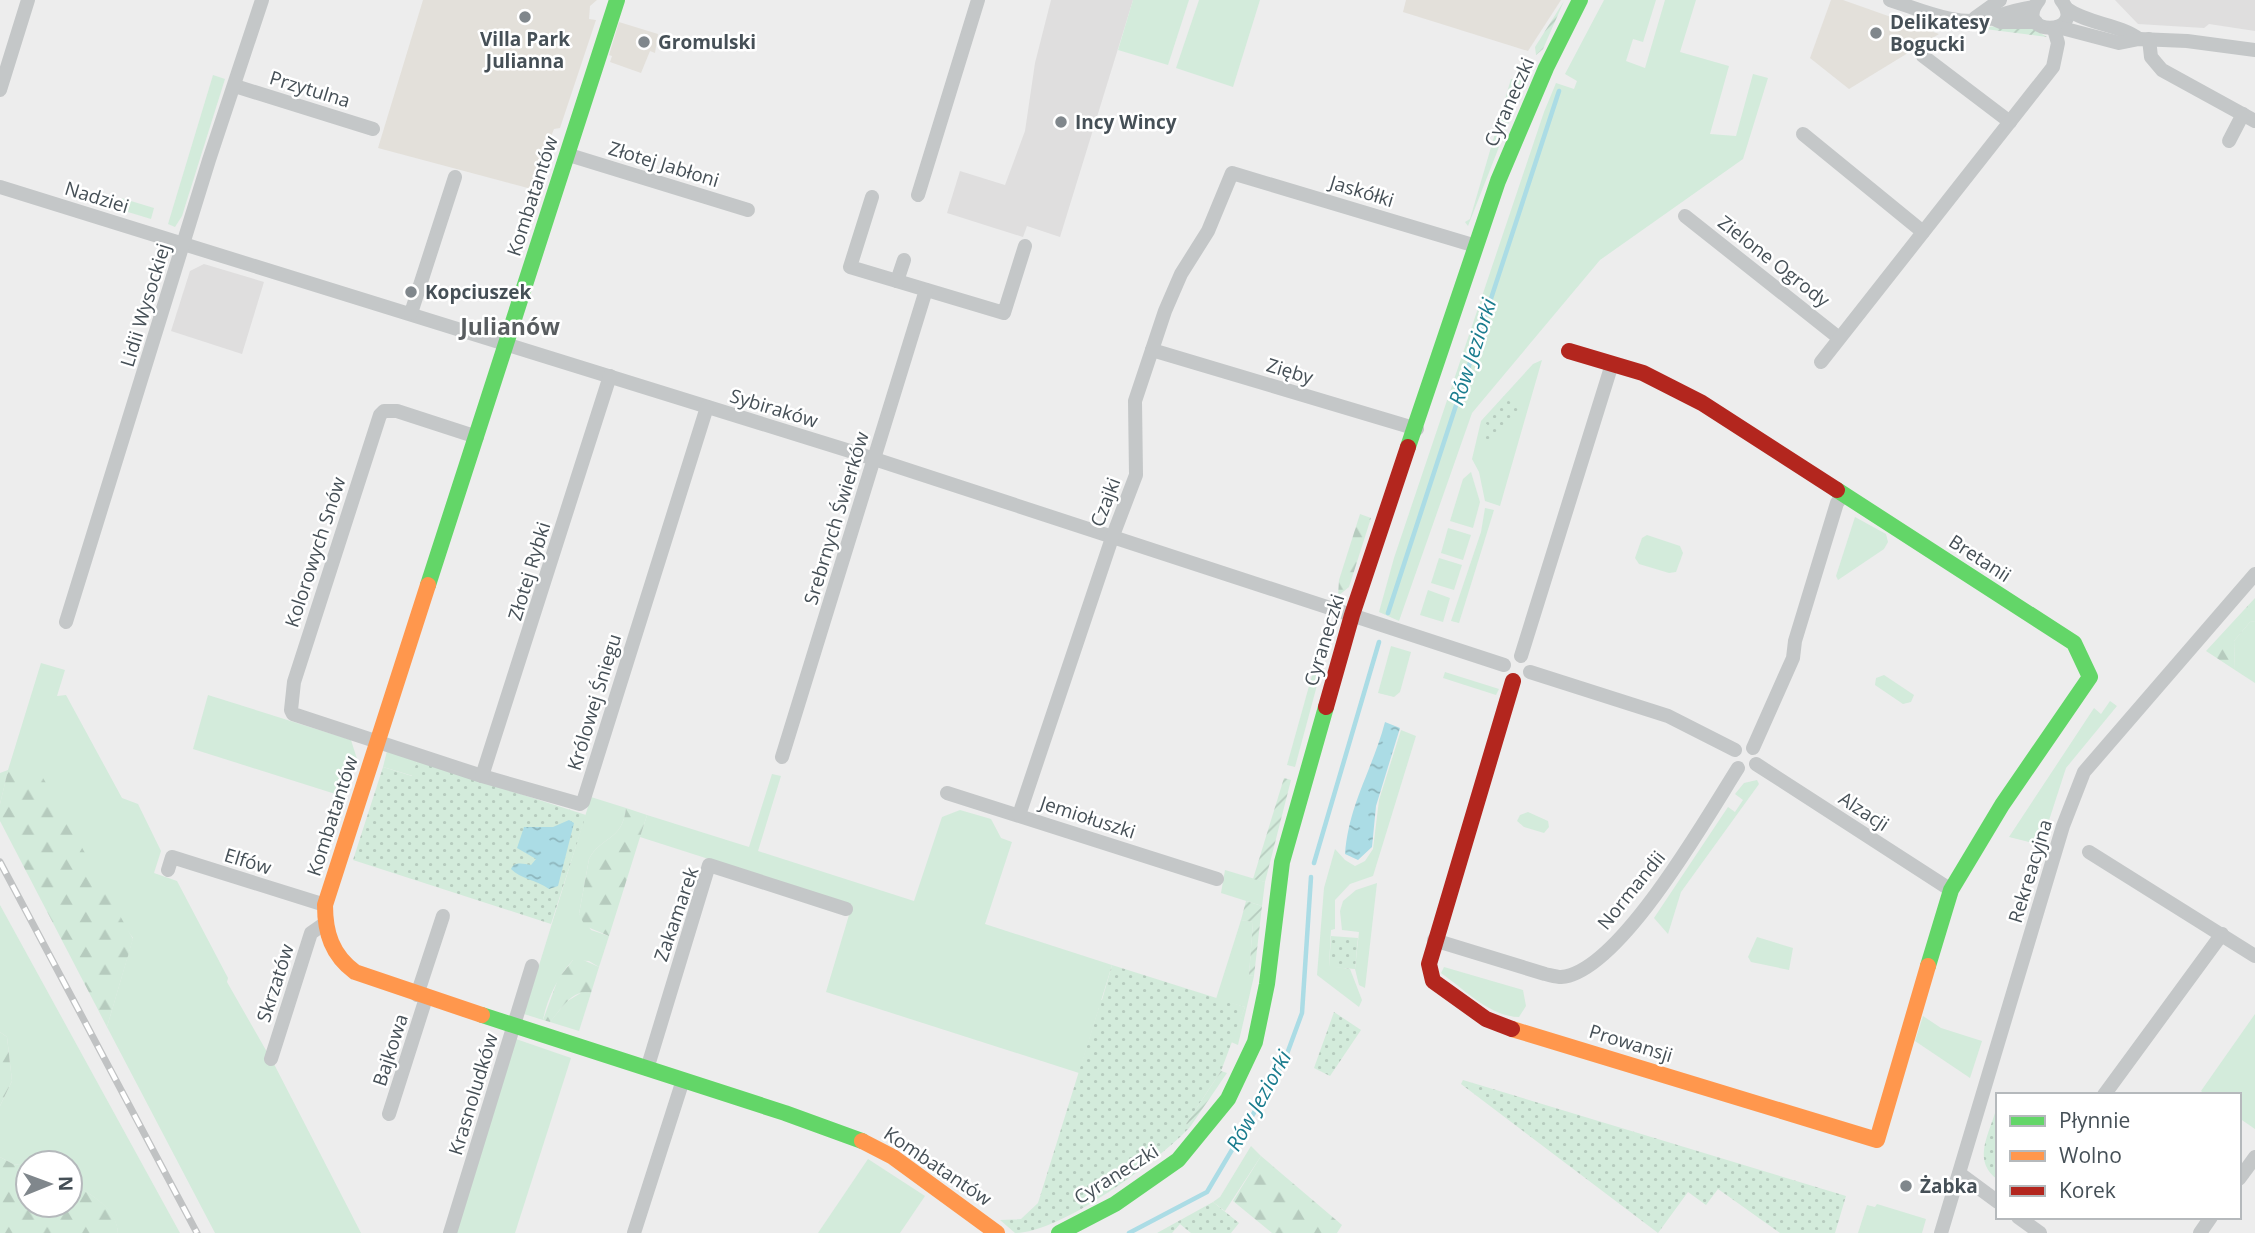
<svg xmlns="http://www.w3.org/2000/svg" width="2255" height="1233" font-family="'Open Sans',sans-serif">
<defs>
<pattern id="forest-firs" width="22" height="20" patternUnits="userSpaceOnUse" patternTransform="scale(1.75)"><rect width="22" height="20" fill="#d3ebdb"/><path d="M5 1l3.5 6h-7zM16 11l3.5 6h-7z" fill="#b6cbbe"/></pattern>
<pattern id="park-dots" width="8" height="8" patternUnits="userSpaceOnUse" patternTransform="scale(1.75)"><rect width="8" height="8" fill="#d3ebdb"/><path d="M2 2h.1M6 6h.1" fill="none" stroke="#b6cbbe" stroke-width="1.8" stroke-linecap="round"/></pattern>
<pattern id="garden-furrows" width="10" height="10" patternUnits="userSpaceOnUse" patternTransform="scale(1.75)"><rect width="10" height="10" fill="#d3ebdb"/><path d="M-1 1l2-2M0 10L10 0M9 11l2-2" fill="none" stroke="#b6cbbe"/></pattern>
<pattern id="water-ripples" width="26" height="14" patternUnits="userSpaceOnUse" patternTransform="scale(1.75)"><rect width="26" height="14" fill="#abdce5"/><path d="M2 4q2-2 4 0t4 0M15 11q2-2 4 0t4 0" fill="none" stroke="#8db5bc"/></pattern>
</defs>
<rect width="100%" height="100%" fill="#ededed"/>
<g fill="#e3e0da">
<polygon points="423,0 597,0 590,6 589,19 596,20 560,128 554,129 550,139 556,140 539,191 378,148"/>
<polygon points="1406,0 1561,0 1528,51 1403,12"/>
<polygon points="1831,0 1843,0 1939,34 1849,89 1810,58"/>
<polygon points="619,22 658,34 655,53 650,51 641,73 610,62 612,56 609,55"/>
</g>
<g fill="#dfdede">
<polygon points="1051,0 1133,0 1060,237 1027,226 1023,237 947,213 960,171 1005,185 1025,131 1035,63"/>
<polygon points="2115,0 2255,0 2255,31 2209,24 2204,28 2138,24"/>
<polygon points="204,264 264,282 242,354 171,331 190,271"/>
</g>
<g fill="#d3ebdb">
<polygon points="1133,0 1189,0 1168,65 1118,50"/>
<polygon points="1199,0 1260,0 1233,87 1176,68"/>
<polygon points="1604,0 1656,0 1643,42 1633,39 1626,61 1645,68 1665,0 1696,0 1680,52 1729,66 1710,134 1736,136 1753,74 1768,78 1743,159 1600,260 1472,413 1399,621 1379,612 1394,558 1544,112 1556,83 1574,89 1577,81 1565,74"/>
<polygon points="1518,67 1525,70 1526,78 1468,226 1465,222 1470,219 1511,79 1514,79"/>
<polygon points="213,75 225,79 182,216 175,227 168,224"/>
<polygon points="121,198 154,208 151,219 118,209"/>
<polygon points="1542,360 1500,506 1485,501 1479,472 1472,459 1481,421 1533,364"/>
<polygon points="1471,472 1480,502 1473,528 1450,521 1463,479"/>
<polygon points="1485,508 1494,510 1459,623 1451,621 1481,532"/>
<polygon points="1855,517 1886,534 1888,542 1884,549 1838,580 1836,576"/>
<polygon points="1448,528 1471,535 1463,560 1441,553"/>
<polygon points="1647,535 1680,546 1683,553 1676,572 1669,573 1639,564 1635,558 1642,538"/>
<polygon points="1439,558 1462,565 1454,590 1431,583"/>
<polygon points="1428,590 1450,598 1443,622 1420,615"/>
<polygon points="2255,621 2255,683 2235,670 2234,641 2250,622"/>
<polygon points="1391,646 1411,652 1400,692 1394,697 1378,693"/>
<polygon points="1316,661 1323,663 1295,767 1287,765"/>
<polygon points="41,663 65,670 57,696 66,695 122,798 138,804 161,851 154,873 177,881 228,978 227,982 275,1066 361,1233 215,1233 107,1027 133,938 8,771 0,804 0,773 8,770"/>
<polygon points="1445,672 1499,689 1496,695 1443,678"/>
<polygon points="1884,675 1914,695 1911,702 1903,704 1875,685 1876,678"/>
<polygon points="208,695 351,740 357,759 345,797 193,749"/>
<polygon points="2110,701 2117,706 2066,768 2041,845 2009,837 2094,708 2101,714"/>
<polygon points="1401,730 1416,736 1373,876 1350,884 1335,900 1335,929 1331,930 1329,966 1350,969 1362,1000 1359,1007 1317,975 1324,888 1335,849 1345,860 1355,866 1365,861 1373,849 1379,800"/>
<polygon points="387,751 417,761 413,776 383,767"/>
<polygon points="772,774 781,776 758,851 914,901 942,817 960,810 991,819 1001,838 1012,842 985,924 1112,965 1079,1073 826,992 852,905 640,837 647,815 749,847"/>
<polygon points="1757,780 1759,784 1681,892 1668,934 1654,918 1728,807 1735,812 1743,800 1735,794 1744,783"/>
<path d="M591,797l35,11c-4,34 -24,27 -37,51l-10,55 12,16 18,6 -10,31 -10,-6 -16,-1c-15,16 -26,39 -30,60l-19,-6z"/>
<polygon points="1528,812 1548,821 1549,827 1544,833 1524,827 1517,821 1520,815"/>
<polygon points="1225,870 1265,882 1262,906 1221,893"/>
<polygon points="1377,883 1365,988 1359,985 1355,969 1359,932 1342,930 1340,911 1343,901 1356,890"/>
<path d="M0,905l180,328h-62c-2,-26 -27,-38 -48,-51v-19h-42v3l-15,-2 -13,-7v-51l12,-25 -5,-44 -7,-5z"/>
<polygon points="1241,920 1253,922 1249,975 1254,976 1238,1045 1231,1042 1245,1007 1216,999"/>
<polygon points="1757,937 1793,948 1789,970 1751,962 1748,957"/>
<path d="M1444,967l79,23 3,16 -7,11c-27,0 -53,-26 -74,-41l-4,-3z"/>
<polygon points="584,991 591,993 579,1031 550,1022 566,1002"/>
<polygon points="2255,1014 2255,1129 2239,1118 2239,1095 2206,1095 2201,1091"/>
<polygon points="1923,1016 1941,1028 1982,1041 1970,1078 1915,1041"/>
<polygon points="516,1039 571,1058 515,1233 456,1233"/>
<polygon points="1251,1146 1261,1156 1225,1211 1213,1202 1220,1197"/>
<polygon points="868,1159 925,1196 900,1233 818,1233"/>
<polygon points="1877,1204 1926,1219 1922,1233 1858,1233 1867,1205 1875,1207"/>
</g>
<g fill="url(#forest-firs)">
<polygon points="1360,514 1371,518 1349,587 1338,596 1339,580"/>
<polygon points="2255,598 2255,621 2250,622 2234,641 2235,670 2206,651"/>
<polygon points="8,770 42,776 133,939 107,1027 0,821 0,804"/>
<path d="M626,808l21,7 -38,121 -24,-10 -6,-12 10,-55c13,-24 33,-17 37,-51z"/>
<path d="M581,959l18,8 -8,26c-19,-5 -30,17 -41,29l-7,-2 15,-41 15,-19z"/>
<polygon points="0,1032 7,1037 12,1081 0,1106"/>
<polygon points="1261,1156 1342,1225 1337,1233 1272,1233 1233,1201"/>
<path d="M0,1157l13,7 15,2v39h42v-23c21,13 47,25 48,51h-118z"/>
</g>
<g fill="url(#park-dots)">
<polygon points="1504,396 1521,412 1491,444 1482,435 1490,427 1483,421"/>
<polygon points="417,761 586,815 551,924 353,860 383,767 412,776"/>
<polygon points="1331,936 1358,938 1355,969 1329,967"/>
<path d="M1112,965l133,42 -24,64 -35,53 4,3c-32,34 -129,106 -175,106l-15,-13 21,-1 17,-16 61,-196 -2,-1 1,-6h4z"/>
<polygon points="1334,1012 1361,1030 1330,1076 1314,1068"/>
<polygon points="1463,1080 1846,1196 1835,1233 1780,1233 1718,1189 1706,1205 1688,1192 1658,1233 1461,1084"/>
<path d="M1995,1113l3,2v65c-25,-18 -11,-42 -3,-67z"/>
<polygon points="1213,1202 1239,1223 1231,1233 1191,1233 1180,1224 1172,1233 1157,1233"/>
</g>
<g fill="url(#garden-furrows)">
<polygon points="1564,1 1543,49 1536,55 1535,47"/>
<polygon points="1999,26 2032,28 2047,37 1977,28"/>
<polygon points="1284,778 1291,780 1265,882 1253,879"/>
<polygon points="1246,901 1262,906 1254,976 1249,975 1253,922 1241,920"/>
<polygon points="1221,1071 1227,1073 1190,1127 1186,1124"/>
</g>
<g fill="url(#water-ripples)">
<path d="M1385,722l15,6 -24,78 -4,41 -14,13 -13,-6c4,-51 27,-83 40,-132z"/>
<path d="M569,820l5,3 -16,63 -9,3c-12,-9 -29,-10 -38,-20 4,-8 12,-5 20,-4l5,-6 -19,-11 7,-21h29z"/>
</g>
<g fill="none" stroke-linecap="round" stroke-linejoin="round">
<g stroke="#abdce5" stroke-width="4.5">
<polyline points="1388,613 1559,91"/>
<polyline points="1314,863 1379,642"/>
<polyline points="1129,1233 1207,1192 1284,1062 1302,1013 1311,877"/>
</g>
<g stroke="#c4c7c8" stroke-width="14">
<path d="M1890,0c31,10 69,28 102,18 14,-5 27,-9 42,-11"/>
<path d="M2039,0c-29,37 51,37 22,0"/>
<path d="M2067,9c21,15 52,15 72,30"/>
<polyline points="1975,18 2000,0"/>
<polyline points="1992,18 2001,22 2036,22"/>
<polyline points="2058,27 2119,43 2139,39 2187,41 2255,50"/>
<polyline points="2149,39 2151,57 2162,70 2255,121"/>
<polyline points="1923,56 2010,122"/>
<polyline points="235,86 373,129"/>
<polyline points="0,90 28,0"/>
<polyline points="1803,134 1923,232"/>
<polyline points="2229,141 2243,114"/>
<polyline points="569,155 748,210"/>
<polyline points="0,187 853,452 1504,665"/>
<polyline points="918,195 978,0"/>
<polyline points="872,197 850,267 1004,313 1025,246"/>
<polyline points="1685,216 1839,338"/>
<polyline points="897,281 904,260"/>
<polyline points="411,313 455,177"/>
<polyline points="1152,350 1417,429"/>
<polyline points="1821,362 2053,67 2058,43 2054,29"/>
<polyline points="477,437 397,411 384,411 380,415 294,682 291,710 293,714 482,776 580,804 583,802 707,407"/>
<polyline points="66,622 209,160 262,0"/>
<polyline points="1521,656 1612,364"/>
<polyline points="1530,672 1668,716 1735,750"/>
<polyline points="1753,748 1793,658 1795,641 1837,503 1843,495"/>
<polyline points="782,757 926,290"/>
<polyline points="1756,764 1951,890"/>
<polyline points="482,776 610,376"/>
<polyline points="947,793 1217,879"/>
<polyline points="1019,815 1112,538 1136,475 1135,401 1165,311 1181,274 1208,231 1232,173 1476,246"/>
<polyline points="2089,852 2255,956"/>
<polyline points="168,870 172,857 325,905"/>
<path d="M1434,940l111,34c5,1 12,3 16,3 58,-4 147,-162 177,-209"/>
<polyline points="417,995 443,916"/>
<polyline points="271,1059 311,933 324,924"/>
<polyline points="647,1069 709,865 846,909"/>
<polyline points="2104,1095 2222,934"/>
<polyline points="389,1114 426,998"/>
<polyline points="1960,1174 1998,1202"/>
<polyline points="2239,1179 2255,1157"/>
<polyline points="2018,1217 2040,1233"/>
<polyline points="450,1233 532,966"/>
<polyline points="634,1233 683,1080"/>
<polyline points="1941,1233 2063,826 2084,772 2255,574"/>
<polyline points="2200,1233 2211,1217"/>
</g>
<g stroke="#63d668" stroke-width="16">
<polyline points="1408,447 1498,181 1546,68 1580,0"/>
<polyline points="1837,490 2074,643 2090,677 2002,805 1951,890 1928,966"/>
<polyline points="428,585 617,0"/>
<polyline points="482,1015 785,1113 862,1141"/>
<polyline points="1059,1233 1115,1204 1178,1160 1228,1099 1255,1042 1267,984 1282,862 1326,707"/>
</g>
<g stroke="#ff974d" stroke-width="16">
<path d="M428,585l-103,320c0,28 7,50 30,67l127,43"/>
<polyline points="1512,1029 1877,1140 1928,966"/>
<polyline points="862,1141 893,1157 997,1233"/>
</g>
<g stroke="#b3261e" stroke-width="16">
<polyline points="1569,351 1643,373 1702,403 1837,490"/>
<polyline points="1326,707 1352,615 1408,447"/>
<polyline points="1512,1029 1486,1019 1433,981 1429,964 1513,681"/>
</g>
<defs>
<polyline id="rail" points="0,862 197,1233"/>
</defs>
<use href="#rail" stroke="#c0c2c3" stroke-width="7"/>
<use href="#rail" stroke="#fff" stroke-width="4.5" stroke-dasharray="13" stroke-linecap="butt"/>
</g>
<g fill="#80878c" stroke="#fff" stroke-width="2.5">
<circle cx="525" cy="17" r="7"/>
<circle cx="1876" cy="33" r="7"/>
<circle cx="644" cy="42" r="7"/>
<circle cx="1061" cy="122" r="7"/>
<circle cx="411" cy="292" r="7"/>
<circle cx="1906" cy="1186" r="7"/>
</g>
<g text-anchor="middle" stroke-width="5" stroke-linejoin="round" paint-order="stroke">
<g font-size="19" font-weight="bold" fill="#465057" stroke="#fff" text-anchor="start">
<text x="1890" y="29">Delikatesy<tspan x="1890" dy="22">Bogucki</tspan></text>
<text x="525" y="46" text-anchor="middle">Villa Park<tspan x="525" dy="22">Julianna</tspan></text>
<text x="658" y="49">Gromulski</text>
<text x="1075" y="129">Incy Wincy</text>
<text x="425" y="299">Kopciuszek</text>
<text x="1920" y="1193">Żabka</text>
</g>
<g font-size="19" fill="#465057" stroke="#fff">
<text transform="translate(310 89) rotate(17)" y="7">Przytulna</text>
<text transform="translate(1509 102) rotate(-66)" y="7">Cyraneczki</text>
<text transform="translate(664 164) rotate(17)" y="7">Złotej Jabłoni</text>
<text transform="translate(1362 191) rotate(17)" y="7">Jaskółki</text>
<text transform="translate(532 196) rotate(-72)" y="7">Kombatantów</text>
<text transform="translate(97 197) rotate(17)" y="7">Nadziei</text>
<text transform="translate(1774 261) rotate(38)" y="7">Zielone Ogrody</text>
<text transform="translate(145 305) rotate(-73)" y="7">Lidii Wysockiej</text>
<text transform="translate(1290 371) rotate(17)" y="7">Zięby</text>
<text transform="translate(774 408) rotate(17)" y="7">Sybiraków</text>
<text transform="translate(1105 502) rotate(-69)" y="7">Czajki</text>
<text transform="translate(836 518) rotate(-73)" y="7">Srebrnych Świerków</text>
<text transform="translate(315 552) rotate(-72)" y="7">Kolorowych Snów</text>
<text transform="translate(1980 558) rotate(33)" y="7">Bretanii</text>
<text transform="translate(529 571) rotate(-73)" y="7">Złotej Rybki</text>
<text transform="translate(1324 640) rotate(-73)" y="7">Cyraneczki</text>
<text transform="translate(594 702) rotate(-73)" y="7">Królowej Śniegu</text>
<text transform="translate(1864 811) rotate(33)" y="7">Alzacji</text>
<text transform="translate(332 816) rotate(-72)" y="7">Kombatantów</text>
<text transform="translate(1088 817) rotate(18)" y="7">Jemiołuszki</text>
<text transform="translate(248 861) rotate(17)" y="7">Elfów</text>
<text transform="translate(2030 871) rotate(-73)" y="7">Rekreacyjna</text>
<text transform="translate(1631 890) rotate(-51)" y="7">Normandii</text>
<text transform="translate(676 914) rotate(-71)" y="7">Zakamarek</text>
<text transform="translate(275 983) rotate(-72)" y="7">Skrzatów</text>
<text transform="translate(1631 1043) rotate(17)" y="7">Prowansji</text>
<text transform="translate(390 1050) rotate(-72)" y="7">Bajkowa</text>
<text transform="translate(473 1094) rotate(-73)" y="7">Krasnoludków</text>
<text transform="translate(938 1166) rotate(34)" y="7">Kombatantów</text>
<text transform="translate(1116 1174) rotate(-32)" y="7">Cyraneczki</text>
</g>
<g font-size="21" font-style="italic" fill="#1a7c8e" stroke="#fff">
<text transform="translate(1473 352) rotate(-72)" y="7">Rów Jeziorki</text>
<text transform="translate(1259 1101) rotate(-61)" y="7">Rów Jeziorki</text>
</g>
<g font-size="23" font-weight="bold" fill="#595d60" stroke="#fff">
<text x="510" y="335">Julianów</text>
</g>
</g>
<rect x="1996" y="1093" width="245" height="126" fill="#ffffff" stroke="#b5b9bc" stroke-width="2"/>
<rect x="2010" y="1116" width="35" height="10" fill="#63d668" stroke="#b5b9bc" stroke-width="2"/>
<text x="2059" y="1128" font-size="21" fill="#465057">Płynnie</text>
<rect x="2010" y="1151" width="35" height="10" fill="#ff974d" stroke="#b5b9bc" stroke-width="2"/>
<text x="2059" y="1163" font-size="21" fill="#465057">Wolno</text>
<rect x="2010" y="1186" width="35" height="10" fill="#b3261e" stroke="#b5b9bc" stroke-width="2"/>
<text x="2059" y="1198" font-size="21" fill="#465057">Korek</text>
<g transform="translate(49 1184) rotate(89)"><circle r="33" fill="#ffffff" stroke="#b5b9bc" stroke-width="2"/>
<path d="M0-5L12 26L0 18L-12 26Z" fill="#80878c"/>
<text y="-10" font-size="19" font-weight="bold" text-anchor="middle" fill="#465057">N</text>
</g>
</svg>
